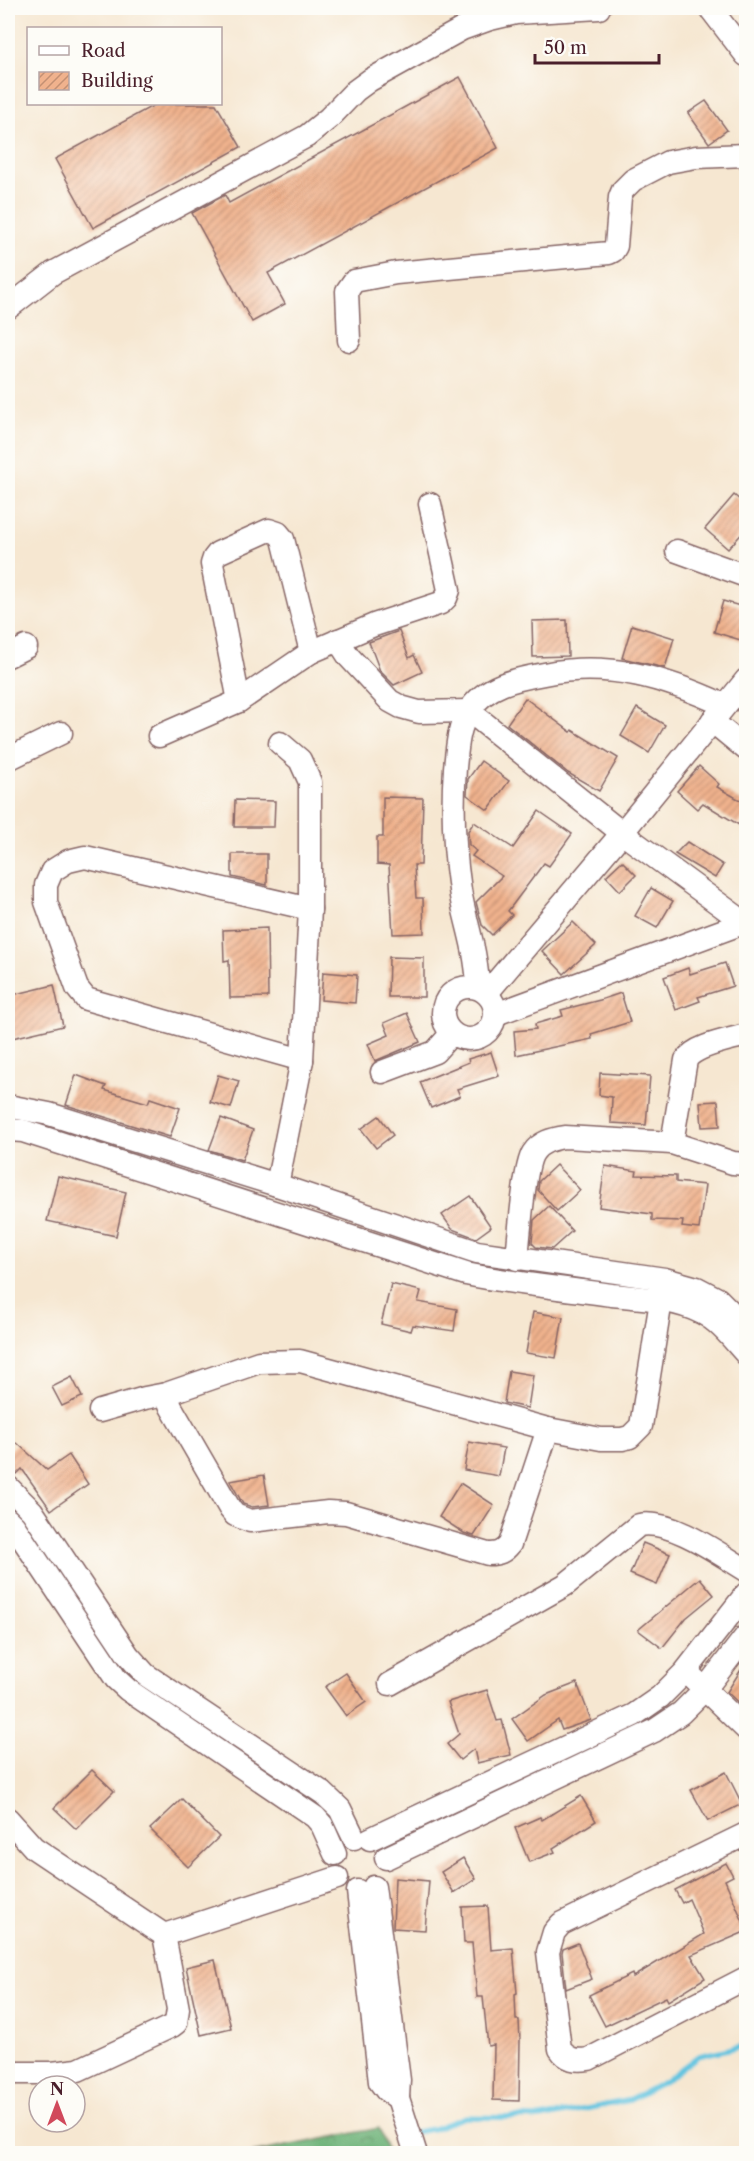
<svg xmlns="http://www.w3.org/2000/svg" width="754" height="2161" font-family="'Libre Caslon Text',serif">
<defs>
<pattern id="forest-crowns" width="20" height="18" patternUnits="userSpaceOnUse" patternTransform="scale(1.5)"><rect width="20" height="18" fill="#69b074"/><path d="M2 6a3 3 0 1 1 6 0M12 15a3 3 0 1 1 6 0" fill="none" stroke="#588f5f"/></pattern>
<pattern id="building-hatch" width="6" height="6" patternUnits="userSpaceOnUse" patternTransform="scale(1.5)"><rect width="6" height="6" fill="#f0b28d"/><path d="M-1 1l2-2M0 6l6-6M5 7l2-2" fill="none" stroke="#c49073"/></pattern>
</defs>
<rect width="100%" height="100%" fill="#fdfcf7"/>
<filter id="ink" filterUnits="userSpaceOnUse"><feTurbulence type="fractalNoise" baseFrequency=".0167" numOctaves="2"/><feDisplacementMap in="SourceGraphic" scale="12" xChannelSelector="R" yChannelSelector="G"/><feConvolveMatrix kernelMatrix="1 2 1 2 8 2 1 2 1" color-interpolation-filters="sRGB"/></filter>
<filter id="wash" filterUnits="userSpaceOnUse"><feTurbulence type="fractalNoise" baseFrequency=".008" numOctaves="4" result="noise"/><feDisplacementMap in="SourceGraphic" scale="24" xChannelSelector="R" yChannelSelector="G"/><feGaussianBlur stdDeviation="1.35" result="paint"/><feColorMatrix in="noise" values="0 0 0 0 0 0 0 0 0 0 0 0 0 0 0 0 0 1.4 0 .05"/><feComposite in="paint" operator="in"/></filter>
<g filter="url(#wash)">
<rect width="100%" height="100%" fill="#f6e7d1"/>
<polygon fill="url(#forest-crowns)" stroke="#5a6850" stroke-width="1.5" points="379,2128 388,2153 251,2153"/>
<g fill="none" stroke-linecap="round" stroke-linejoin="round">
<polyline stroke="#62c4e0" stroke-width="5" points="415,2132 432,2129 465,2117 541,2118 630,2100 665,2081 698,2056 746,2045"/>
</g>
<g id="blocks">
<g fill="url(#building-hatch)">
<polygon points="460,77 498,148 268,273 285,304 252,322 192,213 225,195 229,203"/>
<polygon points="706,101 727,130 709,143 688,113"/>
<polygon points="156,104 216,104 241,147 93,228 55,159"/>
<polygon points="734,495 747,506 747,528 728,549 705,529"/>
<polygon points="723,601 747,608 747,642 714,632"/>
<polygon points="567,620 568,656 533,657 532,621"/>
<polygon points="632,625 674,638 665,668 622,658"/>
<polygon points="399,631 409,658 414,655 422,672 394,685 380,671 369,642"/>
<polygon points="525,698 571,732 572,730 618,758 599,791 568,773 507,724"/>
<polygon points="637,708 665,725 649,753 621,736"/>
<polygon points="481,761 509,781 488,810 467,795 468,779"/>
<polygon points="699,766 719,784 717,787 747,804 747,813 739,825 703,803 697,809 677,791"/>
<polygon points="383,797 423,798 421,865 414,865 416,898 423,898 424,933 393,934 389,865 377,864 377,837 383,837"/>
<polygon points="235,800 275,801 274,827 234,827"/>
<polygon points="539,811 572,834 549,866 544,863 508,911 512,915 492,935 482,925 476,902 502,876 472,856 476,851 469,845 468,831 474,822 513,848"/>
<polygon points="687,842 723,865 715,878 675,854"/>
<polygon points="232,854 267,854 267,885 232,877"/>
<polygon points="622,861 636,875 620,891 606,876"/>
<polygon points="651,888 673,901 657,928 635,916"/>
<polygon points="573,922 596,945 564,974 542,951"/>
<polygon points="267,928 268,997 230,998 229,960 224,961 223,930"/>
<polygon points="389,957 424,958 424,997 388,997"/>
<polygon points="725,963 733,986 698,997 700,1001 676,1010 664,977 688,968 690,974"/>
<polygon points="323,972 357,975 355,1003 321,1000"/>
<polygon points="54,985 63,1026 8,1039 8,996"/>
<polygon points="621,993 630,1022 591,1034 592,1039 516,1055 514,1031 536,1029 535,1024 563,1016 561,1010 600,1000"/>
<polygon points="407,1013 420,1042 375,1061 368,1044 389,1035 384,1023"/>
<polygon points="491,1052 499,1076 457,1089 460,1096 431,1108 420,1082 469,1062 468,1059"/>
<polygon points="600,1073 650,1076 646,1125 611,1123 612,1097 599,1095"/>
<polygon points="76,1075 106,1086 104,1090 148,1103 150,1098 180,1108 170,1137 66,1105"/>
<polygon points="218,1075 239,1081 231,1108 210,1102"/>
<polygon points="718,1101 720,1126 702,1127 700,1102"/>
<polygon points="379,1116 393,1135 376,1148 361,1129"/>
<polygon points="221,1118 253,1130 242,1160 209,1150"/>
<polygon points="556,1165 580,1190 557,1211 538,1190 539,1181"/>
<polygon points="605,1166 637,1171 636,1175 676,1176 676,1182 705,1185 699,1229 682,1227 683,1221 652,1220 652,1214 599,1207"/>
<polygon points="58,1176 126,1192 116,1236 47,1221"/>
<polygon points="470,1196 491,1227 476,1238 452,1229 442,1215"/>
<polygon points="549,1206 572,1231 552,1249 536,1247 532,1243 534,1220"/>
<polygon points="391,1284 421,1291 418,1302 457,1309 454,1331 413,1325 411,1331 381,1324"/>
<polygon points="533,1312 563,1317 556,1358 526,1353"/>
<polygon points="509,1371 533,1375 528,1408 504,1403"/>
<polygon points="72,1377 82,1397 62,1406 52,1387"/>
<polygon points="469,1442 504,1448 499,1476 464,1470"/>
<polygon points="17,1443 47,1470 69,1455 88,1484 51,1510 22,1469 17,1474 8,1465 8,1453"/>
<polygon points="264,1475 269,1505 252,1507 243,1504 230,1481"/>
<polygon points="460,1483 494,1505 474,1536 464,1533 439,1517"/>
<polygon points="643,1543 670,1554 657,1585 630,1574"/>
<polygon points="700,1578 714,1595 686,1618 662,1648 638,1630"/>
<polygon points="747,1660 747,1711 727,1692"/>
<polygon points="346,1673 366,1702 346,1716 325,1687"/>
<polygon points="577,1683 591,1720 562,1730 558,1720 528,1741 512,1719 546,1695"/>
<polygon points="487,1690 497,1721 502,1720 511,1755 477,1763 474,1749 460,1760 447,1744 459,1734 448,1702"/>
<polygon points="92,1770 114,1791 76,1829 54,1808"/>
<polygon points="726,1772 742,1804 708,1821 691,1790"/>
<polygon points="581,1796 596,1821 553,1848 555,1852 529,1862 515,1828 540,1817 542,1820"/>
<polygon points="182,1799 219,1837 188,1867 150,1829"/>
<polygon points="463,1858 476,1879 454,1893 441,1872"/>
<polygon points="726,1863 733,1876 725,1880 747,1931 691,1955 705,1978 668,2001 666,1997 605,2026 589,1995 632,1974 633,1977 704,1934 689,1899 682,1903 675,1890"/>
<polygon points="395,1878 429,1881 425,1930 393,1928"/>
<polygon points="488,1906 491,1950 513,1948 517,1993 515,1994 516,2020 519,2020 520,2041 519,2101 493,2100 494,2045 488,2046 483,1997 477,1997 472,1943 464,1943 462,1907"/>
<polygon points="578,1943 592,1979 566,1989 562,1953 563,1949"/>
<polygon points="215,1960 231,2028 201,2035 186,1967"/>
</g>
</g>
</g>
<g filter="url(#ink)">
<use href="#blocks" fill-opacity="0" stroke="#866565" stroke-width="1.5"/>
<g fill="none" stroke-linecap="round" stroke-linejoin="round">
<defs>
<g id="minor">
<polyline points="710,8 746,55"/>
<polyline points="8,308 53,273 307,136 329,118 355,91 370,80 462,29 490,19 516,13 599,8"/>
<polyline points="349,340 347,291 354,281 396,273 609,253 613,251 616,246 620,197 623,190 633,180 668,162 696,157 746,155"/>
<polyline points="677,551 746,576"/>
<polyline points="338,640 349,657 390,701 401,707 419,712 469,711 622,833 745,923"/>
<polyline points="8,656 26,647"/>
<polyline points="239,701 212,564 214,558 218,553 269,530 278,533 283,539 311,652"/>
<polyline points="712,721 746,749"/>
<polyline points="159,736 239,701 311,652 374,625 441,603 446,598 449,590 430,504"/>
<polyline points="8,759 61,733"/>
<circle cx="469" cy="1013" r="26"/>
<path d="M479,988c-2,-13 -3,-27 -6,-40 -4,-20 -10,-38 -13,-58 -6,-40 -8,-82 -5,-122 2,-20 3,-41 14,-57 16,-26 47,-32 75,-37 66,-13 121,4 180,31"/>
<polyline points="487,993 622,833 746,680"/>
<polyline points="496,1014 746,922"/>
<polyline points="302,1060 86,999 77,988 46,902 46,885 52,871 68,861 85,857 310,909"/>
<polyline points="382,1072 435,1052 452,1033"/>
<polyline points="8,1106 49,1114 277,1185 477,1252 665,1279 697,1288 718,1299 746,1327"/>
<path d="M8,1130l15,1 443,143c48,10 97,14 146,21 30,3 63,4 90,18 18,9 31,27 44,41"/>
<path d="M672,1143l14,-83c9,-15 44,-20 60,-25"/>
<polyline points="277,1185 302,1060 310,909 310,782 300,760 280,743"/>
<path d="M517,1259c2,-21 7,-92 16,-106 7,-11 19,-14 32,-16l107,6 61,20 13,1"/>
<path d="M166,1394l5,13 59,102 5,6 15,6 78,-9 18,1 142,41c11,0 16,-2 22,-10l38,-115"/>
<polyline points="100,1411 145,1398 166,1394 259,1362 300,1361 548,1429 601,1439 622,1439 630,1437 641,1426 663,1288"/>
<polyline points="8,1487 32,1511 128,1655 146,1675 323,1793 340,1809 354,1838"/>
<polyline points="8,1520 14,1526 116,1679 128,1690 315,1817 322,1825 335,1854"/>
<polyline points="693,1678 746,1729"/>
<path d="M390,1684l175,-99 74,-60c33,-6 80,29 107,45"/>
<polyline points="8,1819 34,1848 164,1935 178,2009 176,2023 172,2026 78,2070 52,2073 8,2073"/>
<path d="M746,1834l-185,90 -7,8 -6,20 12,97c7,11 16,12 29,10l157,-81"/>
<polyline points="370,1839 634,1715 660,1697 685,1672 746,1594"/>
<polyline points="386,1858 654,1731 681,1713 706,1688 746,1636"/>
<polyline points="374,1887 399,2080 398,2098 416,2154"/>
<polyline points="358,1891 380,2082 386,2090 398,2098"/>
<polyline points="164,1935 337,1878"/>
</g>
</defs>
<use href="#minor" stroke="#866565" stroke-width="25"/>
<use href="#minor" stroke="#fff" stroke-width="22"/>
</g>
</g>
<rect width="754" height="2161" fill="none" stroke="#fdfcf7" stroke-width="30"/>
<rect x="27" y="27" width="195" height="78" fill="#fdfcf7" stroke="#b5a4a5" stroke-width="1.5"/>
<rect x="39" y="46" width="30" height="9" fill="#ffffff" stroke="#b5a4a5" stroke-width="1.5"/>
<text x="81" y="57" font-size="18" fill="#4a1f2b">Road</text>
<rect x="39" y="72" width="30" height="18" fill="url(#building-hatch)" stroke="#b5a4a5" stroke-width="1.5"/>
<text x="81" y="87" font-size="18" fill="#4a1f2b">Building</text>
<g transform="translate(57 2104)"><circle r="28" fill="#fdfcf7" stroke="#b5a4a5" stroke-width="1.5"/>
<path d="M0-4.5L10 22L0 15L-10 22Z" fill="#d1495b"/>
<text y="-9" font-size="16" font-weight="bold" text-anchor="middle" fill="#4a1f2b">N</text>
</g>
<path d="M535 54v9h124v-9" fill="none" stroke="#4a1f2b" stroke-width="3"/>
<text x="544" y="54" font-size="18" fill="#4a1f2b" stroke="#fdfcf7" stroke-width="4.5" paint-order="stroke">50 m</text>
</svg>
